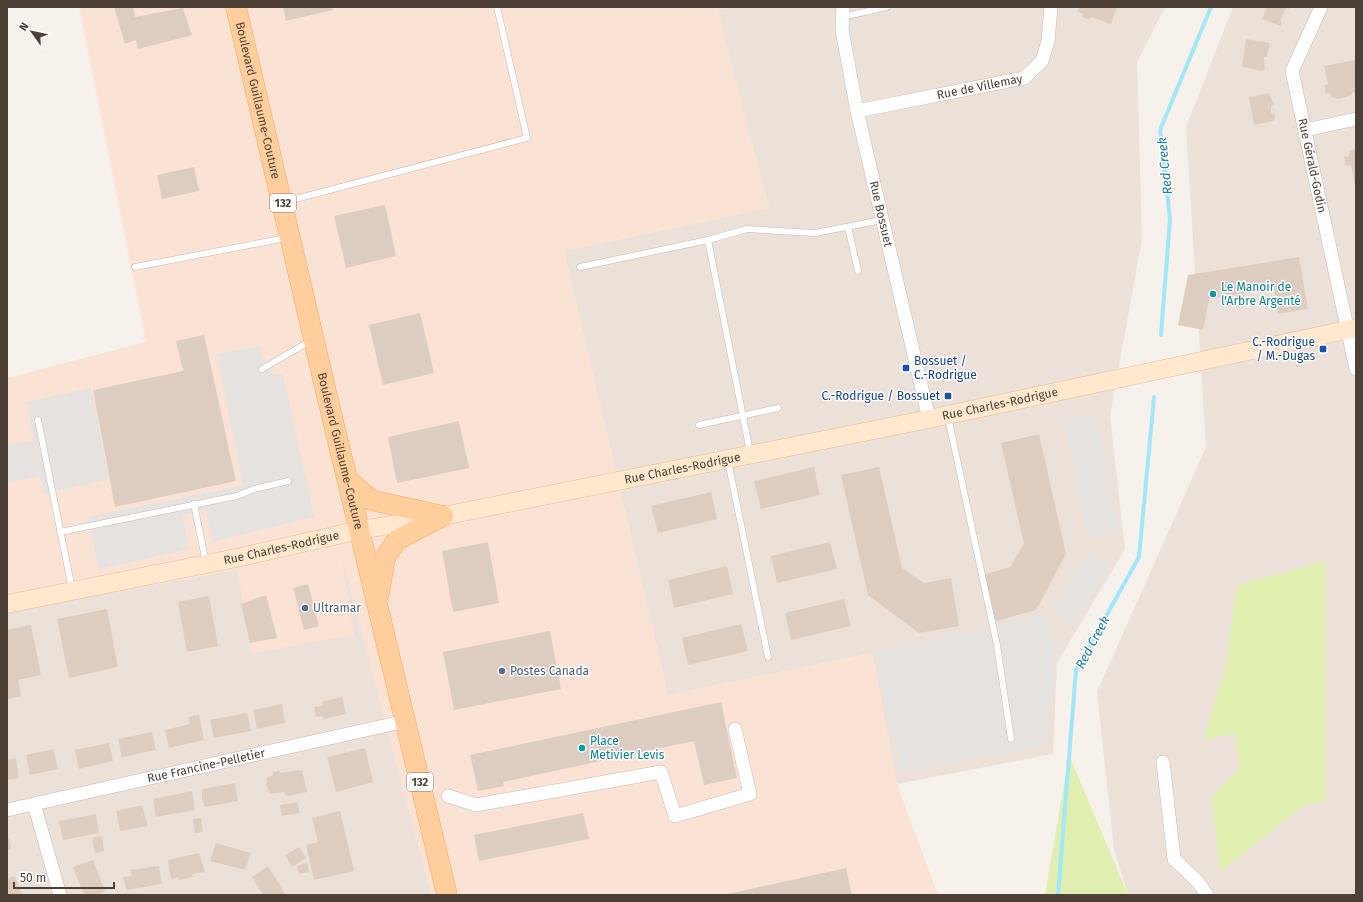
<svg xmlns="http://www.w3.org/2000/svg" width="1363" height="902" font-family="'Fira Sans',sans-serif">
<rect width="100%" height="100%" fill="#f7f1eb"/>
<g fill="#ebe1d8">
<polygon points="735,7 1165,7 1137,62 1142,239 1110,416 1125,549 1057,663 1053,754 897,784 872,653 668,695 564,251 769,208 717,11"/>
<polygon points="1233,7 1356,7 1356,895 1128,895 1114,850 1097,692 1206,447 1186,127"/>
<polygon points="350,539 431,895 7,895 7,610"/>
</g>
<polygon fill="#fae3d5" points="79,7 735,7 718,11 769,208 564,251 668,695 872,653 897,784 938,895 431,895 342,558 354,635 252,653 237,570 7,612 7,378 146,342"/>
<g fill="#e0efaf">
<polygon points="1325,561 1326,801 1304,805 1220,872 1212,796 1239,770 1236,733 1203,740 1226,665 1237,585"/>
<polygon points="1069,755 1128,895 1045,895"/>
</g>
<g fill="#e5e2df">
<polygon points="260,346 262,357 274,376 283,374 314,517 213,542 206,510 182,515 189,549 99,569 88,517 243,485 217,354"/>
<polygon points="91,388 109,479 43,494 40,476 7,483 7,445 34,440 27,402"/>
<polygon points="1094,414 1118,531 1088,538 1064,419"/>
<polygon points="1088,551 1111,566 1074,624 1052,610"/>
<polygon points="1047,615 1054,655 1046,746 902,772 875,652"/>
</g>
<g fill="none" stroke-linecap="round" stroke-linejoin="round">
<g stroke="#a1e7f9" stroke-width="4">
<polyline points="1161,335 1170,219 1160,130 1211,7"/>
<polyline points="1058,895 1076,670 1139,557 1154,397"/>
</g>
</g>
<g fill="#ddcdc1">
<polygon points="114,7 133,7 135,17 183,8 192,35 138,49 136,40 125,44"/>
<polygon points="283,7 332,7 333,10 286,21"/>
<polygon points="1079,7 1117,7 1111,24 1091,17 1090,20 1082,17 1083,14 1078,12"/>
<polygon points="1267,7 1290,7 1289,9 1286,8 1281,19 1281,26 1262,19"/>
<polygon points="1246,39 1270,43 1268,52 1266,57 1264,57 1265,69 1262,71 1242,67"/>
<polygon points="1355,60 1356,94 1352,92 1352,95 1338,99 1331,97 1330,93 1326,94 1324,85 1328,84 1324,66"/>
<polygon points="1269,93 1274,104 1271,107 1271,113 1275,115 1275,118 1273,121 1254,125 1249,97"/>
<polygon points="1356,149 1356,186 1355,186 1351,165 1346,166 1344,157 1348,156 1351,150"/>
<polygon points="194,167 199,191 162,199 157,175"/>
<polygon points="385,205 396,256 346,268 334,216"/>
<polygon points="1299,257 1308,309 1278,314 1274,289 1209,299 1203,330 1178,325 1188,275"/>
<polygon points="420,313 434,373 383,385 369,325"/>
<polygon points="204,335 236,481 115,507 93,390 183,371 176,341"/>
<polygon points="459,421 469,468 397,483 388,437"/>
<polygon points="1039,434 1066,554 1036,610 996,621 983,575 1010,567 1024,544 1001,443"/>
<polygon points="814,467 820,495 761,509 754,481"/>
<polygon points="879,467 902,568 924,583 951,578 959,626 919,633 868,595 841,475"/>
<polygon points="711,492 717,519 658,533 651,506"/>
<polygon points="488,542 499,603 453,612 442,551"/>
<polygon points="830,542 837,569 777,583 771,556"/>
<polygon points="727,566 733,594 674,608 668,580"/>
<polygon points="308,584 319,626 304,630 293,588"/>
<polygon points="266,595 277,638 250,643 241,604"/>
<polygon points="209,596 218,646 187,652 178,602"/>
<polygon points="844,599 851,626 791,640 785,613"/>
<polygon points="107,609 118,667 69,678 57,619"/>
<polygon points="741,624 748,651 688,665 682,638"/>
<polygon points="31,625 41,675 18,680 21,696 8,699 7,630"/>
<polygon points="550,631 561,689 454,710 443,652"/>
<polygon points="342,697 346,714 324,719 323,716 316,717 314,707 323,706 322,702"/>
<polygon points="721,702 737,778 704,785 694,741 503,782 504,786 478,791 470,755"/>
<polygon points="282,704 285,723 257,729 253,710"/>
<polygon points="247,713 251,731 214,738 210,720"/>
<polygon points="199,715 204,740 169,748 165,730 190,724 188,717"/>
<polygon points="152,732 156,750 122,757 118,739"/>
<polygon points="109,743 113,761 79,769 75,750"/>
<polygon points="365,748 373,782 336,792 327,757"/>
<polygon points="53,749 58,769 30,775 26,755"/>
<polygon points="16,758 19,778 7,780 7,760"/>
<polygon points="302,770 307,792 286,796 284,792 270,794 266,785 267,777 273,775 273,772 279,771 279,773"/>
<polygon points="235,783 238,801 205,807 202,798 202,789"/>
<polygon points="192,791 195,810 156,817 153,799"/>
<polygon points="297,802 300,813 282,816 280,805"/>
<polygon points="142,805 148,826 120,831 116,811"/>
<polygon points="340,811 354,871 314,880 306,845 318,842 312,818"/>
<polygon points="583,813 589,839 479,861 474,835"/>
<polygon points="96,814 99,833 63,840 59,821"/>
<polygon points="201,818 203,832 195,833 193,819"/>
<polygon points="102,836 104,851 95,853 92,838"/>
<polygon points="7,839 9,839 11,848 7,852"/>
<polygon points="216,843 251,853 245,870 210,861"/>
<polygon points="299,847 306,858 292,867 285,855"/>
<polygon points="199,853 205,872 192,874 193,877 180,880 179,877 171,879 168,860"/>
<polygon points="93,860 105,891 97,895 84,895 73,867"/>
<polygon points="307,863 309,872 299,874 297,866"/>
<polygon points="159,866 162,884 127,890 123,877 132,876 130,870"/>
<polygon points="268,866 286,895 263,895 252,877"/>
<polygon points="846,868 852,895 728,895 728,894"/>
<polygon points="15,876 22,895 7,895 7,879"/>
</g>
<g fill="none" stroke-linecap="round" stroke-linejoin="round">
<defs>
<g id="lane">
<polyline points="842,17 887,7"/>
<polyline points="284,202 527,138 497,7"/>
<polyline points="848,227 858,271"/>
<polyline points="708,240 750,452"/>
<polyline points="135,267 286,238"/>
<polyline points="580,267 708,240 747,229 815,233 882,220"/>
<polyline points="262,369 312,340"/>
<polyline points="948,417 997,645 1011,739"/>
<polyline points="38,420 72,589"/>
<polyline points="699,425 778,408"/>
<polyline points="728,461 768,657"/>
<polyline points="194,504 206,563"/>
<polyline points="60,532 237,496 254,489 288,481"/>
</g>
<g id="street">
<path id="s1" d="M843,7l-1,23 15,81 72,308"/>
<path id="s2" d="M1321,7l-29,64 64,298"/>
<path id="s3" d="M857,111l167,-33 18,-17 6,-20 3,-34"/>
<polyline points="1305,130 1356,119"/>
<polyline points="1163,762 1174,859 1198,882 1207,895"/>
<polyline points="448,796 476,805 661,772 675,816 750,794 735,729"/>
<polyline points="34,804 60,895"/>
<path id="s4" d="M7,810l399,-89"/>
</g>
<g id="secondary">
<path id="s5" d="M7,604l234,-47 119,-27 83,-14 486,-97 427,-91"/>
</g>
<g id="primary">
<path id="s6" d="M236,7l92,393 119,495"/>
<polyline points="348,480 371,500 443,516"/>
<polyline points="379,594 385,558 397,540 443,516"/>
</g>
</defs>
<use href="#lane" stroke="#c7b9af" stroke-width="7"/>
<use href="#street" stroke="#c7b9af" stroke-width="14"/>
<use href="#secondary" stroke="#dfbd98" stroke-width="19"/>
<use href="#primary" stroke="#f2a75e" stroke-width="21"/>
<use href="#lane" stroke="#fff" stroke-width="6"/>
<use href="#street" stroke="#fff" stroke-width="13"/>
<use href="#secondary" stroke="#ffe8cd" stroke-width="18"/>
<use href="#primary" stroke="#ffce9c" stroke-width="20"/>
</g>
<g fill="#0f9aa8" stroke="#fff" stroke-width="1.5">
<circle cx="1213" cy="294" r="4"/>
<circle cx="582" cy="748" r="4"/>
</g>
<g fill="#1a4fb4" stroke="#fff" stroke-width="1.5">
<rect x="1319" y="345" width="8" height="8" rx="2"/>
<rect x="902" y="364" width="8" height="8" rx="2"/>
<rect x="944" y="392" width="8" height="8" rx="2"/>
</g>
<g fill="#5c6f8a" stroke="#fff" stroke-width="1.5">
<circle cx="305" cy="608" r="4"/>
<circle cx="502" cy="671" r="4"/>
</g>
<g text-anchor="middle" stroke-width="3" stroke-linejoin="round" paint-order="stroke">
<g fill="#fff" stroke="#827973" stroke-width="1">
<rect x="270" y="194" width="26" height="18" rx="3"/>
<rect x="407" y="773" width="26" height="18" rx="3"/>
</g>
<g font-size="11" font-weight="bold" fill="#4d4037">
<text x="283" y="207">132</text>
<text x="420" y="786">132</text>
</g>
<g font-size="12" fill="#4d4037" stroke="#fff">
<text dy="4" stroke="none"><textPath href="#s3" startOffset="125">Rue de Villemay</textPath></text>
<text dy="4" stroke="none"><textPath href="#s6" startOffset="96">Boulevard Guillaume-Couture</textPath></text>
<text dy="4" stroke="none"><textPath href="#s2" startOffset="167">Rue Gérald-Godin</textPath></text>
<text dy="4" stroke="none"><textPath href="#s1" startOffset="211">Rue Bossuet</textPath></text>
<text dy="4" stroke="none"><textPath href="#s5" startOffset="1013">Rue Charles-Rodrigue</textPath></text>
<text dy="4" stroke="none"><textPath href="#s6" startOffset="456">Boulevard Guillaume-Couture</textPath></text>
<text dy="4" stroke="none"><textPath href="#s5" startOffset="689">Rue Charles-Rodrigue</textPath></text>
<text dy="4" stroke="none"><textPath href="#s5" startOffset="280">Rue Charles-Rodrigue</textPath></text>
<text dy="4" stroke="none"><textPath href="#s4" startOffset="204">Rue Francine-Pelletier</textPath></text>
</g>
<g font-size="12" fill="#0d838f" stroke="#fff" text-anchor="start">
<text x="1221" y="291">Le Manoir de<tspan x="1221" dy="14">l'Arbre Argenté</tspan></text>
<text x="590" y="745">Place<tspan x="590" dy="14">Metivier Levis</tspan></text>
</g>
<g font-size="12" fill="#164399" stroke="#fff" text-anchor="end">
<text x="1315" y="346">C.-Rodrigue<tspan x="1315" dy="14">/ M.-Dugas</tspan></text>
<text x="914" y="365" text-anchor="start">Bossuet /<tspan x="914" dy="14">C.-Rodrigue</tspan></text>
<text x="940" y="400">C.-Rodrigue / Bossuet</text>
</g>
<g font-size="12" fill="#4e5e75" stroke="#fff" text-anchor="start">
<text x="313" y="612">Ultramar</text>
<text x="510" y="675">Postes Canada</text>
</g>
<g font-size="13" font-style="italic" fill="#1d7e9a" stroke="#fff">
<text transform="translate(1164 166) rotate(-96)" y="5">Red Creek</text>
<text transform="translate(1092 642) rotate(-62)" y="5">Red Creek</text>
</g>
</g>
<rect width="1363" height="902" fill="none" stroke="#4d4037" stroke-width="16"/>
<g transform="translate(32 32) rotate(303)" stroke="#ffffff" stroke-width="3" paint-order="stroke">
<path d="M0-3L7 15L0 10L-7 15Z" fill="#4d4037"/>
<text y="-6" font-size="11" font-weight="bold" text-anchor="middle" fill="#4d4037">N</text>
</g>
<path d="M14 882v6h100v-6" fill="none" stroke="#4d4037" stroke-width="2"/>
<text x="20" y="882" font-size="12" fill="#4d4037" stroke="#ffffff" stroke-width="3" paint-order="stroke">50 m</text>
</svg>
